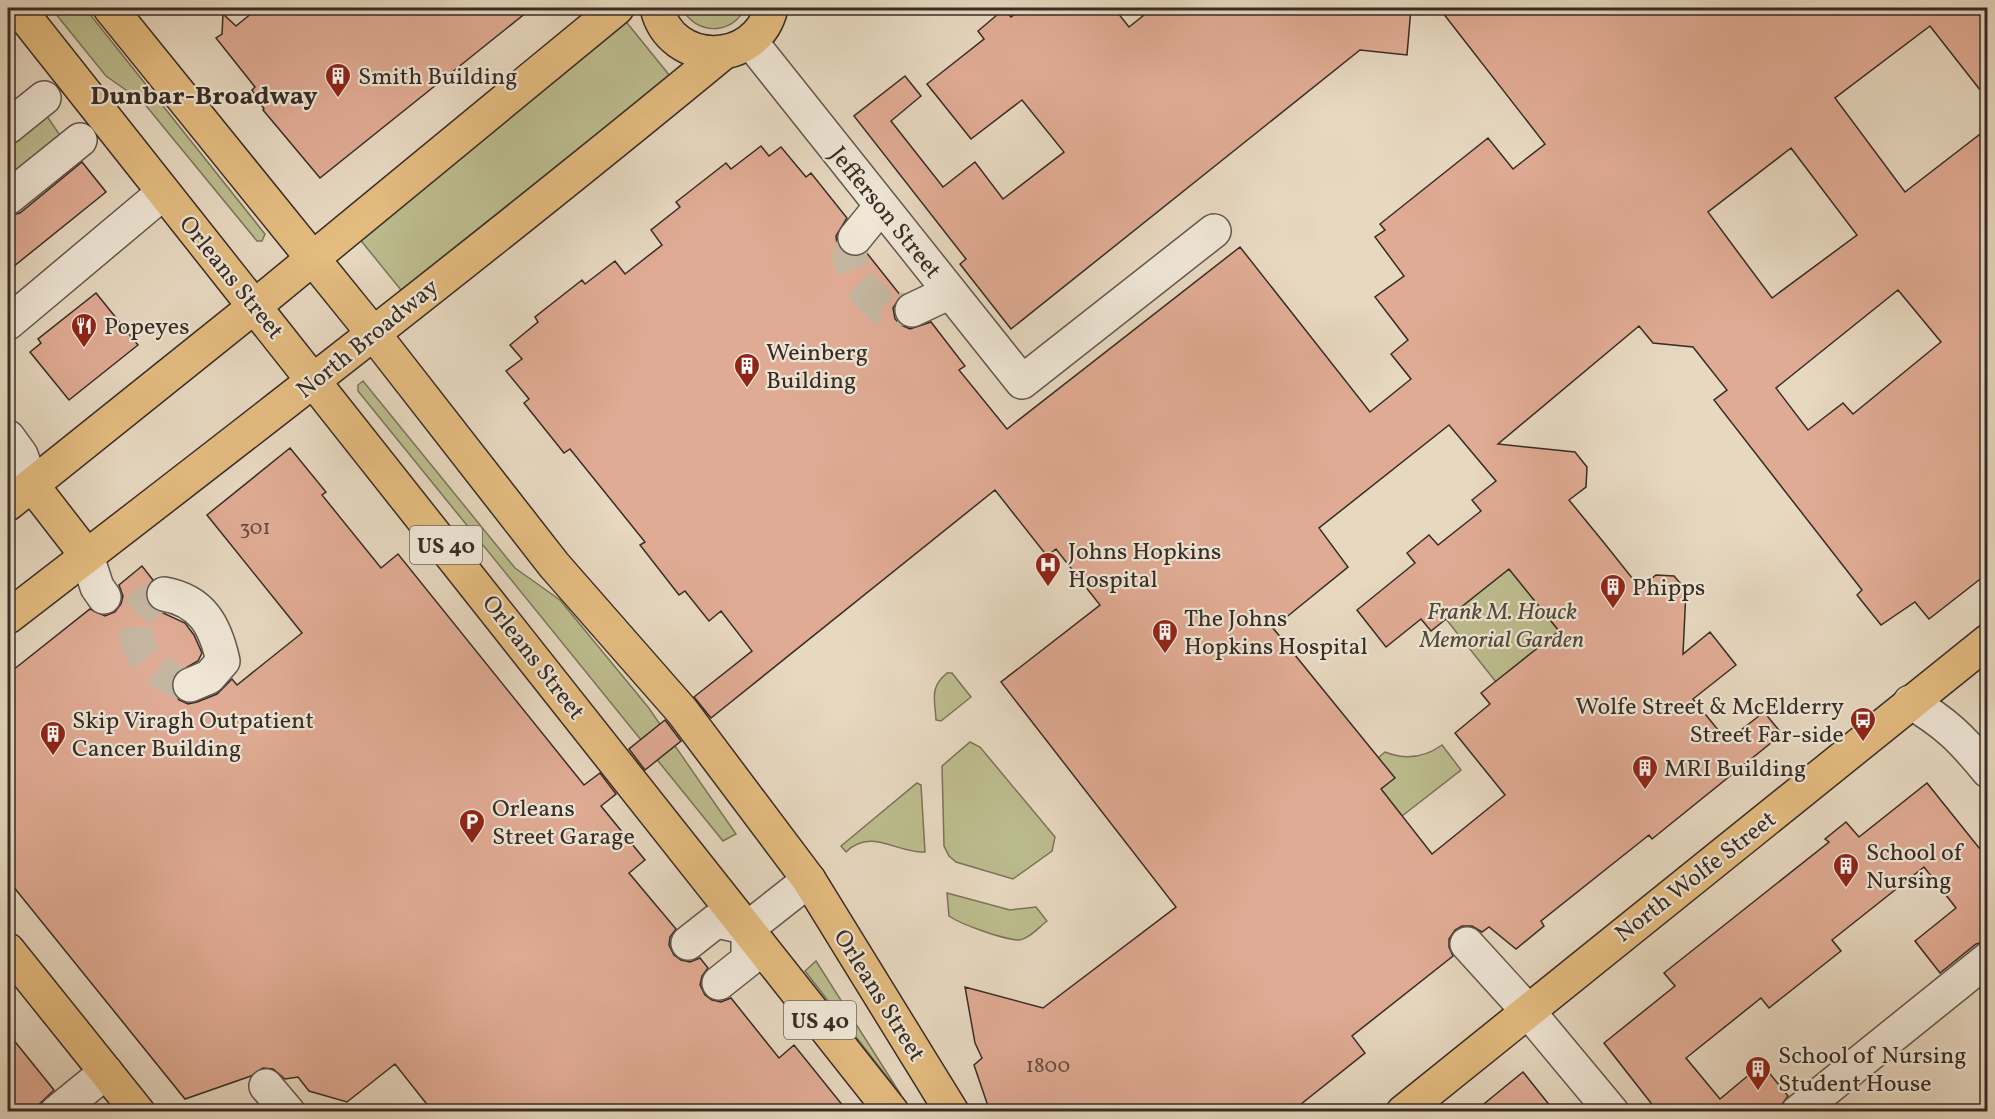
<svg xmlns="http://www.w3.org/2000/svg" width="1995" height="1119" font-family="Vollkorn,serif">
<rect width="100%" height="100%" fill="#e7d8c0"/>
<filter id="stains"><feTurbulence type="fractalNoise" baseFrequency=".00333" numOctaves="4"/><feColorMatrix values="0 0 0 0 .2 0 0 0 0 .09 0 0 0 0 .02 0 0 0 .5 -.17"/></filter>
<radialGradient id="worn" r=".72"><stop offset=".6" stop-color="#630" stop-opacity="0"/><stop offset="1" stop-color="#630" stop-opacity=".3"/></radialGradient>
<g fill="#bcbc8e" stroke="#7a745a" stroke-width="1.5">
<polygon points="51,8 85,8 265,234 262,241 257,241 143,102 106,76"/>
<path d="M682,8h63c-13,28 -50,27 -63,0z"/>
<polygon points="619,13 670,76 401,290 358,237"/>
<polygon points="40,106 66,144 8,192 8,132"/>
<polygon points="363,381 515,568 560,600 648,707 736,834 723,841 358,391 358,385"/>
<polygon points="1509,569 1559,631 1496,682 1446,619"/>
<path d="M947,673h5l19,24 -30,24 -5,-1c-1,-21 -7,-32 11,-47z"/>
<polygon points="970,742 980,747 1055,837 1052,851 1013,879 956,862 949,856 944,846 942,766"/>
<path d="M1442,745l19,25 -59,46 -21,-27 -3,-31 7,-6c20,8 39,6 57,-7z"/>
<path d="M917,783l4,2 4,67c-27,2 -54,-25 -79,0l-5,-6z"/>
<path d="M947,893l63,17 26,-3 11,14c-8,6 -19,19 -29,19 -15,-1 -56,-15 -69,-24z"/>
<polygon points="816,961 901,1095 805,971"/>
</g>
<g fill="#e0ab94" stroke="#372c25" stroke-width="1.5" fill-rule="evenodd">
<polygon points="258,8 532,8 320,178 263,110 264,109 252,90 255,87 216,38 222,34 223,14 236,26"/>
<polygon points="1023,8 1114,8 1129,27 1153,8 1411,8 1407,55 1360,50 1011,329 960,264 966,259 854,116 905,76 921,96 891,121 943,187 975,162 1003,199 1064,152 1022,100 971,139 927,84 984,39 978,31 1004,9 1011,17"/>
<path d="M1439,8h549v92l-58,-74 -95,72 70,94 83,-64v445l-59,46 -14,-17 -34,23 -24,-30 5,-5 -148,-190 13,-10 -34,-43 -40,-4 -14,-17 -141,118 77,8 12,15 -1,20 -17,13 36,44 35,44 16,-13 18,1 12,14 -3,64 27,-22 26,33 -43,34 34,42 37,-29 18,22 -130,105 -3,-4 -108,86 3,5 -28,23 -27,-22 -7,5 -10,-6h-10l-7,4 -6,9v8l4,9 -101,80 13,17 -74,59h-301l-16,-47 8,-7 -7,-15 -10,-56 78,21 133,-101 -175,-225 99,-77 -44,-56 -9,7 -52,-66 -284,228 -17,-21 58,-46 -31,-40 -12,10 -24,-30 -6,4 -39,-50 5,-3 -75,-93 -6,4 -40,-50 5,-4 -23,-28 16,-12 -12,-14 28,-23 -3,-5 47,-37 3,4 30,-23 10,13 37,-29 -11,-15 29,-23 -4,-5 50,-39 5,6 30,-23 8,10 12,-9 25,30 5,-4 36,45 -11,18 1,8 6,8 10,5 13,-5 35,44 -8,12 2,11 6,6 9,4 21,-7 34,44 -6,4 48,59 233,-182 130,165 41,-33 -20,-25 17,-14 -33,-43 29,-21 -29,-39 10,-7 -5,-6 108,-86 25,31 32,-25zM1791,148l66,87 -85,63 -64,-86zM1898,290l43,52 -88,72 -10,-11 -35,27 -32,-42zM1449,425l47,56 -24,19 9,11 -43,34 -9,-10 -22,18 8,10 -58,47 29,37 35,-28 10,12 78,-62 50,62 -78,62 9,11 -35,29 50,62 -73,59 -51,-65 14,-11 -122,-150 75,-61 -29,-39z"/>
<polygon points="82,162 106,192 8,271 8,216 20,213"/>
<polygon points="96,293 138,345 69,400 30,352 41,343 38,339"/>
<polygon points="290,448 326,492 322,495 381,568 398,554 584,785 600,773 616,794 601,806 645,860 629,873 676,929 670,937 669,945 674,955 681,960 690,962 700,958 708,968 702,976 700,985 705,995 712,1000 721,1002 731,998 779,1058 794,1045 848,1112 433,1112 395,1064 347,1102 309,1091 298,1077 285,1079 273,1069 263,1068 251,1076 185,1099 8,880 8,674 90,609 105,616 115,612 121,604 123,596 119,585 142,566 153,580 146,590 146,598 150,607 185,623 194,635 202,653 198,661 175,674 172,682 173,692 179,700 188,704 197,702 217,694 232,679 237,685 302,633 207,515"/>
<polygon points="665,720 681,741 645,770 629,749"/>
<polygon points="1927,783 1988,859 1988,941 1976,944 1940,973 1915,941 1956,908 1924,867 1832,940 1841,951 1769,1008 1761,998 1686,1058 1720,1099 1762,1064 1788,1096 1780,1107 1775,1112 1658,1112 1604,1043 1675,986 1664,973 1829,842 1825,839 1846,822 1859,837"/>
<polygon points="8,1033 54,1090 31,1112 8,1112"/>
<polygon points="1523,1072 1555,1112 1474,1112"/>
</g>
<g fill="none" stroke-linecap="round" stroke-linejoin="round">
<g stroke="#c4b6a1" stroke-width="33" stroke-dasharray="33 16" stroke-linecap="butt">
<polyline points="855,238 849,257 859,284 882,308 912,310"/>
<path d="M164,594l-17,8 -12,13c1,8 0,16 2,24 4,24 32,42 53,46"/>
</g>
<defs>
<g id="minor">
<polyline points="751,42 1022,382 1214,231"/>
<polyline points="8,127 44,98"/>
<polyline points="8,198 80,140"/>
<polyline points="855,238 881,206"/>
<polyline points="912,310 950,292"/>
<polyline points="8,323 163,193"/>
<polyline points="8,437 21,455 32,485"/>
<polyline points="87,556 97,587 104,597"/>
<path d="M164,594c38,7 51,31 59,67l-14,16 -19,8"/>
<path d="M1910,702c35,20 53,38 78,69"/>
<polyline points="688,943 716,921 748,928 809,880"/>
<polyline points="1467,944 1527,1010 1612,1112"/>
<polyline points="719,983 748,960 748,928"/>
<polyline points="266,1086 288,1112"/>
<polyline points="57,1112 106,1072"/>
<polyline points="1798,1112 1988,959"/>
</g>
<g id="major">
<polyline points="18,8 892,1112"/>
<polyline points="110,8 373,333 554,565 682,711 809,880 952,1112"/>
<path d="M657,8c14,60 100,59 114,0"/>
<polyline points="32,485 87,556"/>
<polyline points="8,504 255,306 617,8"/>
<path d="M8,617c240,-185 481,-371 715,-564"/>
<polyline points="8,950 138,1112"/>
<polyline points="1403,1112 1988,641"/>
</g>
</defs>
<use href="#minor" stroke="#63574c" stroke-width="36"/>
<use href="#major" stroke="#372c25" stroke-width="36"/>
<use href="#minor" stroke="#efe6d6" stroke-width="33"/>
<use href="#major" stroke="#e4bc80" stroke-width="33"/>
</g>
<defs>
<symbol id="building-pin" viewBox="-11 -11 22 30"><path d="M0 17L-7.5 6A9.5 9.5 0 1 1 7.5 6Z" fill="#8f2418" stroke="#efe6d6"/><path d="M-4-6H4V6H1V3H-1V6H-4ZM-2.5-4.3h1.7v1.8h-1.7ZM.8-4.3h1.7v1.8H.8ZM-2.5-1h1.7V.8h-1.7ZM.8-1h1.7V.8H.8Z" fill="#fff"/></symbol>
<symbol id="restaurant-pin" viewBox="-11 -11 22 30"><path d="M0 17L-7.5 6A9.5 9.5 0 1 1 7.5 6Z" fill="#8f2418" stroke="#efe6d6"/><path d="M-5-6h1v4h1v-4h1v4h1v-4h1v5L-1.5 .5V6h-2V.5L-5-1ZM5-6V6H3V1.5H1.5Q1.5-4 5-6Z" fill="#fff"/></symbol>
<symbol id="hospital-pin" viewBox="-11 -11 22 30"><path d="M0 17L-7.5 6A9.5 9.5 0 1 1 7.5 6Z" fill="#8f2418" stroke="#efe6d6"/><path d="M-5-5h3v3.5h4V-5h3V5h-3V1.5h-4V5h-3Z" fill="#fff"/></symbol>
<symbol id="bus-pin" viewBox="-11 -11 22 30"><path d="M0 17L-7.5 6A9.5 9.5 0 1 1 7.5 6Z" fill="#8f2418" stroke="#efe6d6"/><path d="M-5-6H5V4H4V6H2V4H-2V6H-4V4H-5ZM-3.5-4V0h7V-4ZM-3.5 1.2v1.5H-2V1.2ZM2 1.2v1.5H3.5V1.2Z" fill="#fff"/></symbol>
<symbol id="parking-pin" viewBox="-11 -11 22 30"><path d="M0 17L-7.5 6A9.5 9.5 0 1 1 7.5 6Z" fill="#8f2418" stroke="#efe6d6"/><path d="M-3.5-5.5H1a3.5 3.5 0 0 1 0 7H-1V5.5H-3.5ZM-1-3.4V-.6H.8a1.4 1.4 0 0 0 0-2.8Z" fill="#fff"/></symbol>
</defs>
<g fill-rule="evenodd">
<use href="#building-pin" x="323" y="61" width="30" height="40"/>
<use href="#restaurant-pin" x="69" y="311" width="30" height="40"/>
<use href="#building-pin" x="732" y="351" width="30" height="40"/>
<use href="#hospital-pin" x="1033" y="550" width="30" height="40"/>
<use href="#building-pin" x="1598" y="572" width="30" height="40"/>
<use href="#building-pin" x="1150" y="617" width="30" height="40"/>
<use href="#bus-pin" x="1848" y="705" width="30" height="40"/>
<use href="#building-pin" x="38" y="719" width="30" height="40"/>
<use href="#building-pin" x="1630" y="753" width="30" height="40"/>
<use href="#parking-pin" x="457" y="807" width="30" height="40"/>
<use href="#building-pin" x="1831" y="851" width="30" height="40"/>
<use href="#building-pin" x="1743" y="1054" width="30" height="40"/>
</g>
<g text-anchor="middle" stroke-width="4.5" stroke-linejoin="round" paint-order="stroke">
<g font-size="21" fill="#614c41">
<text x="255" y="534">301</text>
<text x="1048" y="1072">1800</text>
</g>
<g fill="#efe6d6" stroke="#6e645a" stroke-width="1.5">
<rect x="410" y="526" width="72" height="38" rx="4.5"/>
<rect x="784" y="1001" width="72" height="38" rx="4.5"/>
</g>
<g font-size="22" font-weight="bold" fill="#372c25">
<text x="446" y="553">US 40</text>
<text x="820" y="1028">US 40</text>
</g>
<g font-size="24" fill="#372c25" stroke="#efe6d6" text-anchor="start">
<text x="358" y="84">Smith Building</text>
<text x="104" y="334">Popeyes</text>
<text x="766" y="360">Weinberg<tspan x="766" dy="28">Building</tspan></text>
<text x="1068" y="559">Johns Hopkins<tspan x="1068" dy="28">Hospital</tspan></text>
<text x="1632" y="595">Phipps</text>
<text x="1184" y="626">The Johns<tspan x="1184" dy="28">Hopkins Hospital</tspan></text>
<text x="1844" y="714" text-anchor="end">Wolfe Street &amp; McElderry<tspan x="1844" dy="28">Street Far-side</tspan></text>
<text x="72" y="728">Skip Viragh Outpatient<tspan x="72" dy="28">Cancer Building</tspan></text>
<text x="1664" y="776">MRI Building</text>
<text x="492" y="816">Orleans<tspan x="492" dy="28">Street Garage</tspan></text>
<text x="1866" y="860">School of<tspan x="1866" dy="28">Nursing</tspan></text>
<text x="1778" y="1063">School of Nursing<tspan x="1778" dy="28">Student House</tspan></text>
</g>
<g font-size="24" fill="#372c25" stroke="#efe6d6">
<text transform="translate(886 212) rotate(51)" y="8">Jefferson Street</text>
<text transform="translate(232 277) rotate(51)" y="8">Orleans Street</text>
<text transform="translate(367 338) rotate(-39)" y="8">North Broadway</text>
<text transform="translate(534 657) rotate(52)" y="8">Orleans Street</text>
<text transform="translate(1695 876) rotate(-38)" y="8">North Wolfe Street</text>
<text transform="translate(880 995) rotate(58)" y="8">Orleans Street</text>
</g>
<g font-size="24" font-style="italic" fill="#52493a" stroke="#efe6d6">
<text x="1502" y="619">Frank M. Houck<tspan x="1502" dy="28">Memorial Garden</tspan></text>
</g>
<g font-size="26" font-weight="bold" fill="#372c25" stroke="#efe6d6">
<text x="204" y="104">Dunbar-Broadway</text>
</g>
</g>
<rect width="1995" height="1119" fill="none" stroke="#e7d8c0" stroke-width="30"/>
<rect x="9" y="9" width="1977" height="1101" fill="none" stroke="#372c25" stroke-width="3"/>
<rect x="15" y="15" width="1965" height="1089" fill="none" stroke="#372c25" stroke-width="1.5"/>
<rect width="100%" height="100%" filter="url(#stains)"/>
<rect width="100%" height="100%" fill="url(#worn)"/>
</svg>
